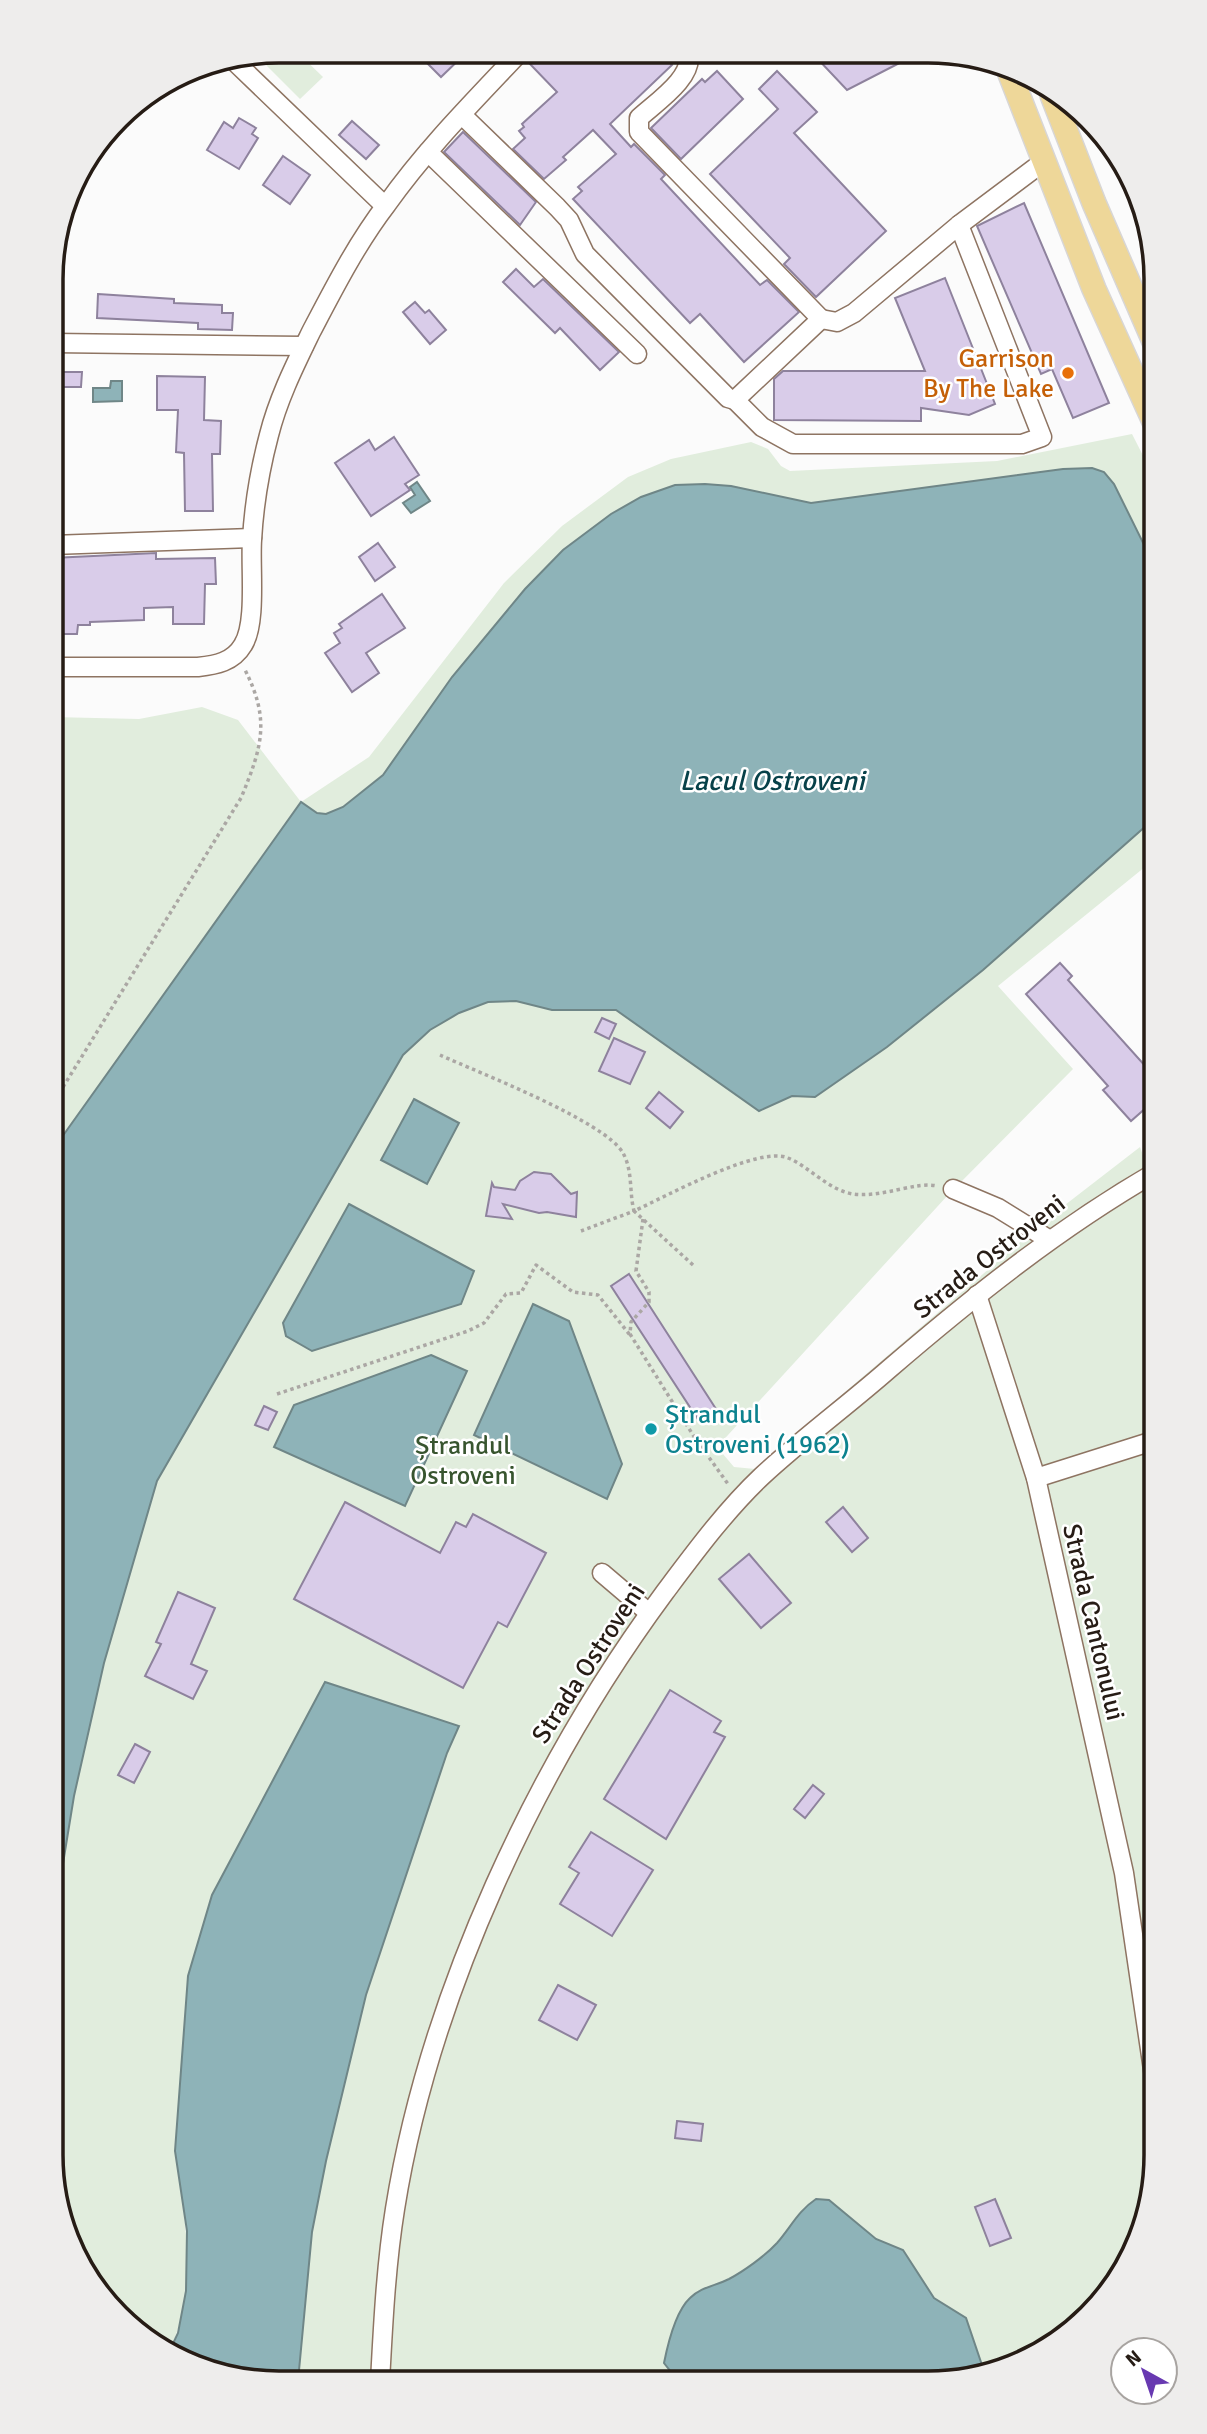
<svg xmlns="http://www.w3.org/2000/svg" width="1207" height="2434" font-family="Signika,sans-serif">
<rect width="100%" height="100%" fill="#fbfbfb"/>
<g fill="#e1eddd">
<polygon points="279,51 296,51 323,77 300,99 256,55"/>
<polygon points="1132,434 1156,481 1156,569 1114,484 1063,469 811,503 731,486 675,485 563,550 525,589 452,677 383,775 364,792 343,807 326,814 317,813 300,802 52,1151 52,717 139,719 202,707 238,720 301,802 369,757 504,583 562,526 628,477 671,459 751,442 768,449 781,466 790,471 997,461"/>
<path d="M1156,817v41l-158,128 75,83 -125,126 -231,252 17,20 21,2 297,-254 88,-68 16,44v979l-17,72 -30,52 -54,51 -54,26 -73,12 -630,-2 14,-149 14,-71 40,-166 81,-242 12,-26 -133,-45 -151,469c10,66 24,138 -6,201l-40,-25 -66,-99 -12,-69v-222l23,-141 40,-175 43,-140 246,-426 27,-25 29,-17 29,-11 28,-1 36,9h64l143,101 33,-15 23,1 72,-50 96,-77z"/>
</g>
<g fill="#8eb3b8" stroke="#6f8687" stroke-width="2">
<polygon points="111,381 122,381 122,401 93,402 93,388 110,388"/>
<polygon points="1092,468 1104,472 1114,484 1156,569 1156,817 983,970 887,1047 815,1097 792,1096 759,1111 616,1010 552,1010 516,1001 488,1002 459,1013 430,1030 403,1055 157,1481 104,1663 74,1796 51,1937 52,1151 301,802 317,813 326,814 343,807 383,775 452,677 525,589 563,550 611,514 641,497 675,485 705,484 731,486 811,503 1063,469"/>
<polygon points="417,482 430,501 411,513 403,503 415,495 410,487"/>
<polygon points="414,1099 459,1123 427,1184 381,1160"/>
<polygon points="349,1204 474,1271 461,1304 312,1351 286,1336 283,1323"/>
<polygon points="533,1304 569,1321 622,1464 607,1499 474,1435"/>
<polygon points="431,1355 467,1371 405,1506 274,1447 294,1405"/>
<path d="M325,1682l134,44 -12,27 -81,242 -40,166 -14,71 -14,149c-46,0 -89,-4 -129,-29l9,-19 8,-42 1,-60 -12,-80 13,-175 24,-81z"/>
<path d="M816,2199l13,1 47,39 27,11 31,48 32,20 19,56 -57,9 -254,-1 -3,-10 -7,-9c4,-20 11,-51 26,-65 11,-11 25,-12 39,-19 15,-8 36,-23 48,-36 14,-16 21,-32 39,-44z"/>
</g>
<g fill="#d9cce9" stroke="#8e829d" stroke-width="2">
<polygon points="416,52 467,52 441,77"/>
<polygon points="539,52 661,53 672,65 610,124 631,147 634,144 665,175 661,179 760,285 767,280 799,312 744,362 700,314 690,323 573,199 582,191 578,187 616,154 593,130 563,157 566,160 544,179 513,149 525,138 519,131 524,127 522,124 557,92 529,63"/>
<polygon points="813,54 869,54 915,55 847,90"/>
<polygon points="717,71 743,99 681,159 651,128 702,79 705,82"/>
<polygon points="777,71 817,112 794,133 886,231 816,297 784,264 790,258 710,174 778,109 759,89"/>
<polygon points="239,118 256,128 252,134 258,138 239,169 207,150 224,122 233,128"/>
<polygon points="352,121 379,145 366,159 339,135"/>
<polygon points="463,132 536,202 520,225 444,152"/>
<polygon points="283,156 310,175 290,204 263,185"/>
<polygon points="1024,203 1109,403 1073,418 1052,369 1041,374 977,226"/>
<polygon points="516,269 534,287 543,279 619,352 600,370 560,328 555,333 503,282"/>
<polygon points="945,278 995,404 969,415 921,408 921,421 774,420 774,379 783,371 925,371 895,298"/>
<polygon points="98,294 174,299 174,303 222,305 222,313 233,313 232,330 198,329 198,323 97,318"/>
<polygon points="415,302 425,313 429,310 446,330 430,344 403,312"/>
<polygon points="60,372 82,372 81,387 60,387"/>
<polygon points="157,376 205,377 204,420 221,421 220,454 212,454 213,511 185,511 184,453 176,452 178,410 157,410"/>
<polygon points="394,437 419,475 405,484 410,490 371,516 335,463 369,440 375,450"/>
<polygon points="378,543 395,567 375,581 359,557"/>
<polygon points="156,553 156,559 215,558 216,584 205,584 204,624 173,624 173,607 144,608 144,620 90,622 90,625 78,625 77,634 60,634 61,627 52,627 52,558"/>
<polygon points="382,594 405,628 366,653 379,673 352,692 325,653 340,643 334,633 342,628 339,624"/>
<polygon points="1060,963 1072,976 1068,980 1156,1078 1156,1099 1131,1121 1103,1090 1108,1086 1026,994"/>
<polygon points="602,1018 616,1024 609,1039 595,1032"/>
<polygon points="614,1038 645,1052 630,1084 599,1071"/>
<polygon points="659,1092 683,1112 670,1128 646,1108"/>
<polygon points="534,1172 551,1174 571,1194 577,1192 576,1217 547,1212 539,1213 503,1204 512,1219 486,1216 492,1183 494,1187 515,1190 520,1181"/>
<polygon points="629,1274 716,1409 699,1421 611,1286"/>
<polygon points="264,1406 277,1412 268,1430 255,1425"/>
<polygon points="345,1502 440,1553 456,1522 466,1527 473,1514 546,1553 507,1627 498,1622 463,1688 294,1599"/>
<polygon points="843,1507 868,1538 852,1552 826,1522"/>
<polygon points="749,1554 791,1603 761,1628 719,1579"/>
<polygon points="178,1592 215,1608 191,1664 207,1671 193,1699 145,1676 161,1644 156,1642"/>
<polygon points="670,1690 721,1721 714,1732 725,1737 666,1839 604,1799"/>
<polygon points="135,1744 150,1752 134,1783 118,1775"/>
<polygon points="813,1785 824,1794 805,1818 794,1809"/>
<polygon points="591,1832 653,1870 612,1936 560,1904 579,1873 569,1867"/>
<polygon points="558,1985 596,2005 577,2040 539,2020"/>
<polygon points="677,2121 703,2124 701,2141 675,2138"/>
<polygon points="995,2199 1011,2238 990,2246 975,2207"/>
</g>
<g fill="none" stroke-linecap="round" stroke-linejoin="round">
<defs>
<g id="minor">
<path d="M688,53c7,24 -33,50 -49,65v14l182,187"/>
<polyline points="233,60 385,206"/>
<polyline points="462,115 557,207 569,220 585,254 728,398 735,400 821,319 837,322 854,313 959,225 1043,162"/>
<polyline points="428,152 637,354"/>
<polyline points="53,343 304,346"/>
<polyline points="735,400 762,427 793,444 1022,444 1042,437 959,225"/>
<polyline points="52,545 252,538"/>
<path d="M52,667h146c18,-2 35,-5 45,-22 14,-22 7,-78 9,-105 2,-36 8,-71 17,-105 9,-36 26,-70 42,-103 23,-44 46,-89 76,-128 39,-55 87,-103 133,-152"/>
<polyline points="953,1189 998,1208 1048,1239"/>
<polyline points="977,1295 1036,1478 1124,1873 1156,2090"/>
<polyline points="1036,1478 1156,1440"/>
<polyline points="602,1573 649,1613"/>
<path d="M380,2382c3,-57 6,-117 15,-173 34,-214 142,-444 270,-617 30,-40 61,-82 97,-116 41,-38 86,-71 127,-107 85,-73 170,-141 267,-197"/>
</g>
<g id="major">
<polyline points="1010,74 1094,289 1156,426"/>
<polyline points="1052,95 1094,203 1156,346"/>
</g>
</defs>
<use href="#minor" stroke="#8e7462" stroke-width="21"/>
<use href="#major" stroke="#d8d6d5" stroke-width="26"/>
<g stroke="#aba7a4" stroke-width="3.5" stroke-dasharray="3.5 3.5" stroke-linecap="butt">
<path d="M440,1055c37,17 165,66 183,98 10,18 6,39 11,58l-53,20"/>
<path d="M52,1105l189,-307c21,-51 30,-78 3,-130"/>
<polyline points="643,1219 636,1271 649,1292 649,1302 631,1322 630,1334 693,1435 728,1484"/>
<path d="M693,1265l-59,-54c31,-14 125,-66 154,-53 22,9 40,32 65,36 29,4 64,-13 84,-8"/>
<polyline points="277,1394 468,1331 484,1323 506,1294 521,1293 536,1265 573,1292 598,1295 630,1335"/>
</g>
<use href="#minor" stroke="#fff" stroke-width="18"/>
<use href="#major" stroke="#eed799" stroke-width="23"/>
</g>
<circle fill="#e8710a" stroke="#fff" stroke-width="2.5" cx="1068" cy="373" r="7"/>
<circle fill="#0f9aa8" stroke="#fff" stroke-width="2.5" cx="651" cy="1429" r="7"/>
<g text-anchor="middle" stroke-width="5" stroke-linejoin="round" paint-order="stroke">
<g font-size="26" fill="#c56008" stroke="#fff" text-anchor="end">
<text x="1054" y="367">Garrison<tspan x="1054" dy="30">By The Lake</tspan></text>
</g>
<g font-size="26" fill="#261c15" stroke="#fff">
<text transform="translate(989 1256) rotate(-38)" y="9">Strada Ostroveni</text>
<text transform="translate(1094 1622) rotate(77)" y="9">Strada Cantonului</text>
<text transform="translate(588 1663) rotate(-57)" y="9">Strada Ostroveni</text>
</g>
<g font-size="26" fill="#0d838f" stroke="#fff" text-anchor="start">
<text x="665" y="1423">Ștrandul<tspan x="665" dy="30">Ostroveni (1962)</tspan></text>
</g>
<g font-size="26" fill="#38552f" stroke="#fff">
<text x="463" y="1454">Ștrandul<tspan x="463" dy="30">Ostroveni</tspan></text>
</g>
<g font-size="28" font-style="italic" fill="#074149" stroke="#fff">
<text x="772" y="790">Lacul Ostroveni</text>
</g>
</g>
<path d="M0 0H1207V2434H0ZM279 63H928A216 216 0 0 1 1144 279V2155A216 216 0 0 1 928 2371H279A216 216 0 0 1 63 2155V279A216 216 0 0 1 279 63Z" fill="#eeedec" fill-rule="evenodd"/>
<path fill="none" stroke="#261c15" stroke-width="3.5" d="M279 63H928A216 216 0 0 1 1144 279V2155A216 216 0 0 1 928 2371H279A216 216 0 0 1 63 2155V279A216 216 0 0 1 279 63Z"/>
<g transform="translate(1144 2371) rotate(320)"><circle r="33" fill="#ffffff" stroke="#a8a4a1" stroke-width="2"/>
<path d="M0-5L12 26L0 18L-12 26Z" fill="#6839b1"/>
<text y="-10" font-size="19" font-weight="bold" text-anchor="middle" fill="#261c15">N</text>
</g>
</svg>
